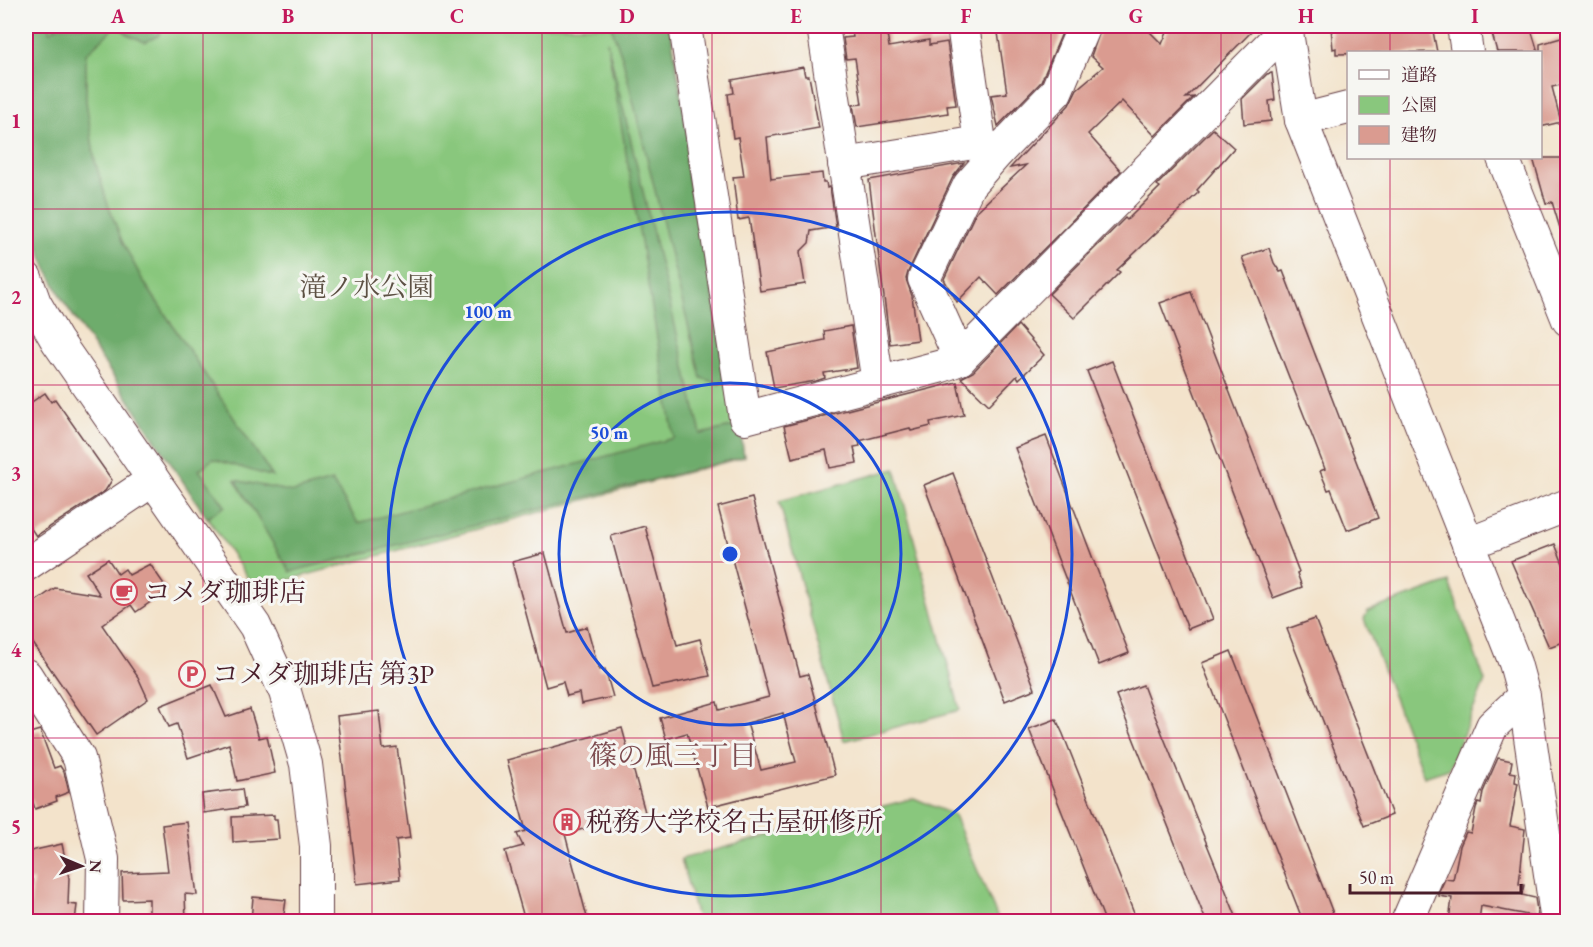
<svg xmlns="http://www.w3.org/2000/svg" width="1593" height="947" font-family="'EB Garamond','Noto Serif JP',serif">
<rect width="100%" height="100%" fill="#f6f6f2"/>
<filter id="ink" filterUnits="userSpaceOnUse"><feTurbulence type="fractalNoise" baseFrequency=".0167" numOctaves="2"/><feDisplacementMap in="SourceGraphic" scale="12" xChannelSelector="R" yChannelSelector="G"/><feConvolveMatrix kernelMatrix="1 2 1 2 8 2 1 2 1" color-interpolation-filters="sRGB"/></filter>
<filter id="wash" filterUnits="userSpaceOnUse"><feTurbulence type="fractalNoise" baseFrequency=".008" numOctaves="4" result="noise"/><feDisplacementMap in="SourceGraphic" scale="24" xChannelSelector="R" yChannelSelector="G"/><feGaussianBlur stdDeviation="1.35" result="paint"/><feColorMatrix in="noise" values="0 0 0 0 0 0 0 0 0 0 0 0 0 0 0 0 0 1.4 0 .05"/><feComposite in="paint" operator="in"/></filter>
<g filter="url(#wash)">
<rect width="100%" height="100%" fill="#f3e3cb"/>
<g fill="#89c77d" stroke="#6a7354" stroke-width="1.5">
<path d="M26,26h644l74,431 -489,132 -193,-290c-16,-31 -29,-62 -36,-97z"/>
<polygon points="895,469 960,710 844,741 779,501"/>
<polygon points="1449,582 1485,681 1449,769 1424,777 1364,619 1368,611"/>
<polygon points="914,798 954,815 999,921 698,921 681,859"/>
</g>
<g fill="#6eac6c" stroke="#5c664c" stroke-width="1.5">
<polygon points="26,26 50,26 50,32 58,26 116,26 86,54 86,101 95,161 107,202 122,241 142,279 273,477 213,459 199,470 225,506 207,518 62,299 46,267 31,229 26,202"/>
<polygon points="117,26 165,26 158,36 145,42 129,35"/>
<polygon points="611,26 670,26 691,159 685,160 691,195 697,194 725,376 720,384 701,378 623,60"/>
<polygon points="607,41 701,434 740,425 744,457 290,572 235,480 293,492 332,481 358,523 674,438"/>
</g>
<g id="blocks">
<g fill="#da9b90" fill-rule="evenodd">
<polygon points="851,26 886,26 889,47 929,40 929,45 947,42 956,105 947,106 948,113 857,127 853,105 862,104 855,58 846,59 843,38 853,37"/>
<polygon points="997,26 1065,26 1041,82 998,126 991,95 1007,93"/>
<polygon points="1102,26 1144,26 1162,44 1170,26 1257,26 1186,98 1194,97 1155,136 1122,101 1088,134 1121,171 998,295 981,277 957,302 944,279 976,212 1026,165 1010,168 1069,105 1077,89 1103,67 1091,56"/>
<polygon points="1338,26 1377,26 1378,29 1396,26 1432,26 1437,52 1336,54 1336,48 1333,49 1331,27"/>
<polygon points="1490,26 1530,26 1538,52 1497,52"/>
<polygon points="1568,36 1568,83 1552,87 1561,122 1540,127 1540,44"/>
<polygon points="803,67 805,76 809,76 819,128 767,137 771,179 822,173 823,182 826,182 827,188 830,187 836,227 811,231 809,243 800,252 805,284 760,291 749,218 738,220 733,177 744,176 738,137 733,138 728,94 734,93 732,80"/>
<polygon points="1272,73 1275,100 1269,101 1271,121 1244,124 1242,99 1267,74"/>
<polygon points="1213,129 1234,148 1197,190 1199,192 1117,270 1120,272 1074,318 1049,294 1125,218 1127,220 1160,187 1157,185"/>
<polygon points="1533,158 1568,158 1568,238 1563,238 1552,202 1546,204"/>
<polygon points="964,163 953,177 908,272 906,279 912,296 918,340 890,344 869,180"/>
<polygon points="1269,248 1274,263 1280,272 1283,271 1378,518 1347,530 1331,489 1328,490 1320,471 1325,469 1242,257"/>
<polygon points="1191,292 1299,572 1297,573 1302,587 1273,598 1160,303"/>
<polygon points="1018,325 1044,355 1019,379 1017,376 989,405 961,378 973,372"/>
<polygon points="851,326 857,368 824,373 825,378 816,381 774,388 767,352 825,340 824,331"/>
<polygon points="1112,361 1213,619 1188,629 1087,371"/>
<polygon points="957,382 964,415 930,422 931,426 911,431 910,428 859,441 860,446 854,447 857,463 830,468 826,450 792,458 784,426"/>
<polygon points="45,393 51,402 55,399 112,480 105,491 36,536 26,521 26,406"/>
<polygon points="1046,436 1129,653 1099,665 1015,448"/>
<polygon points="953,473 1035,689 1005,701 924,485"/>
<path d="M752,498l48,178 8,-2 27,101 -127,32 -21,-74 -21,6 -6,-21 57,-16 2,8 50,-13 -51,-190zM783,713l13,49 -35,8 -14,-47z"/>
<polygon points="645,526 677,645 700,639 710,676 652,688 611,536"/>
<polygon points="1555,544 1568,576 1568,640 1549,647 1511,561"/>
<polygon points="545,553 567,633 587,627 599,670 605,669 613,697 581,704 579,693 567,696 563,682 546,687 512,562"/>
<polygon points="108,559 118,574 125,569 129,575 150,564 168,590 136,612 131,605 102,625 138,677 148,699 96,735 26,633 26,608 55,588 100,595 86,573"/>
<polygon points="1315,619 1392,815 1364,826 1287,629"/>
<polygon points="1231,651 1240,674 1336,921 1303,921 1202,663"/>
<polygon points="212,685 226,717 250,709 259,738 267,736 275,773 237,781 229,744 188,758 177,724 169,727 160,706"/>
<polygon points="1143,685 1149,701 1238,921 1206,921 1116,695"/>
<polygon points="379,711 383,749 397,747 410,838 396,840 400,879 357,884 337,716"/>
<polygon points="1056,719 1063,734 1137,921 1105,921 1029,729"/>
<polygon points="622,728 645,812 565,834 588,921 525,921 505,851 523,846 517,834 526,831 507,760"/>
<polygon points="40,730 54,768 60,766 64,772 69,792 56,797 57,801 35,809 32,799 26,801 26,734"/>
<polygon points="1498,758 1512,761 1510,772 1516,773 1515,782 1518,783 1510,826 1525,829 1519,884 1524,885 1522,895 1535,898 1538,917 1481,906 1479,921 1449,921 1452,898 1439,896 1439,892 1445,879 1453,880 1460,846 1466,832 1471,833 1476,808 1478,803 1481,804 1483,792"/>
<polygon points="242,789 245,807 204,813 202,794"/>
<polygon points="274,815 274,819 277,819 279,839 233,842 232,817"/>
<polygon points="187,822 197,895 185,894 186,921 149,921 149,899 123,900 122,873 168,871 162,825"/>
<polygon points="62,844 69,878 68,904 77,905 75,921 29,921 33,880 26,881 26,852"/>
<polygon points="253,897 286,900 283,921 251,921"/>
</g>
</g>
</g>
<g filter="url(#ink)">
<use href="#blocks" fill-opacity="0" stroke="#633c43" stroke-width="1.5"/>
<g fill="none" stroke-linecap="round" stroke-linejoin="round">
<defs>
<g id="minor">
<polyline points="685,26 745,418 942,366 960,359"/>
<polyline points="823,26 878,383"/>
<polyline points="963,26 980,142 998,152 969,185 924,279 960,359 1273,42 1287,36"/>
<polyline points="1286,26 1301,120 1515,663 1524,696 1557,922"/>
<polyline points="1463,26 1467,52"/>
<polyline points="1301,120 1348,108"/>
<polyline points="998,152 1056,92 1084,26"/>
<polyline points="1503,158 1568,320"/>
<polyline points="844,164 980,142"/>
<polyline points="26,278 35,303 57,341 255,626 285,692 306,764 316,846 316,922"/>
<polyline points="1468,544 1568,505"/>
<polyline points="26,565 153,480"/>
<polyline points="26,675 79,758 103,859 102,922"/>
<polyline points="1407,922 1492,726 1524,696"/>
</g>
</defs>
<use href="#minor" stroke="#633c43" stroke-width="34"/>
<use href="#minor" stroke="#fff" stroke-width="32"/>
</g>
</g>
<path fill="none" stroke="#c2185b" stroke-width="1.5" stroke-opacity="0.55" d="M203,26v896M372,26v896M542,26v896M712,26v896M881,26v896M1051,26v896M1221,26v896M1390,26v26M1390,158v764M26,209h1542M26,385h1542M26,562h1542M26,738h1542"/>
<g fill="none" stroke="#1d4ed8" stroke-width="3">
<circle cx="730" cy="554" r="171"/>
<circle cx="730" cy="554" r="342"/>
</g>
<defs>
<symbol id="cafe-ring" viewBox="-11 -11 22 22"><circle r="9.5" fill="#f6f6f2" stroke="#d1495b" stroke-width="1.5"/><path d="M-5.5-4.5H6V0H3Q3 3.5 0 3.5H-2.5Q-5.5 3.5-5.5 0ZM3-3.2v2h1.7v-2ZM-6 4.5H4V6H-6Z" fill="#d1495b"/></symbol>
<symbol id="parking-ring" viewBox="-11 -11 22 22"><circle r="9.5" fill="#f6f6f2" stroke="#d1495b" stroke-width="1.5"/><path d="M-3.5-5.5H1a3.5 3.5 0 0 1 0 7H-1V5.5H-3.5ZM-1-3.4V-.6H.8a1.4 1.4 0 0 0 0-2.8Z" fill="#d1495b"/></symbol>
<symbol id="building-ring" viewBox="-11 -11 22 22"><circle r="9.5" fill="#f6f6f2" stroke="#d1495b" stroke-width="1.5"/><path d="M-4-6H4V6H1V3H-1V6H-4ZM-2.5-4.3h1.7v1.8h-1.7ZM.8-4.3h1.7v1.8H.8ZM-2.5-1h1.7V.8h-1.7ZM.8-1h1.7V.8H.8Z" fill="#d1495b"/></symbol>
</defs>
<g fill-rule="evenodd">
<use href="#cafe-ring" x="109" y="577" width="30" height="30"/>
<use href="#parking-ring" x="177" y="659" width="30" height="30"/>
<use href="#building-ring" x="552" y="807" width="30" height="30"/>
</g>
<g text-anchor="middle" stroke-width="6" stroke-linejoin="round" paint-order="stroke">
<g font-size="27" fill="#5d5144" stroke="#f6f6f2">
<text x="367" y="296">滝ノ水公園</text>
</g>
<g font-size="27" fill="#4a1f2b" stroke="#f6f6f2" text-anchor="start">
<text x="144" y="601">コメダ珈琲店</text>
<text x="212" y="683">コメダ珈琲店 第3P</text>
<text x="586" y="831">税務大学校名古屋研修所</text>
</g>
<g font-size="28" fill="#7c4a4e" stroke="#f6f6f2">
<text x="673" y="765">篠の風三丁目</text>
</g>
</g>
<circle cx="730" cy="554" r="9" fill="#1d4ed8" stroke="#f6f6f2" stroke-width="3"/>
<g font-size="18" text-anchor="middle" font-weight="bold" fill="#1d4ed8" stroke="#f6f6f2" stroke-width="6" stroke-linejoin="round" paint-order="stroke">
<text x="488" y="318">100 m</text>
<text x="609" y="439">50 m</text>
</g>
<rect width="1593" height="947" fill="none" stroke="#f6f6f2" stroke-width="66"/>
<rect x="1347" y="51" width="195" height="108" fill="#f6f6f2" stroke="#b1a0a2" stroke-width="1.5"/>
<rect x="1359" y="70" width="30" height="9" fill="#ffffff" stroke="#b1a0a2" stroke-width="1.5"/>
<text x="1401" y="81" font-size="18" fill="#4a1f2b">道路</text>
<rect x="1359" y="96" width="30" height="18" fill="#89c77d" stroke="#b1a0a2" stroke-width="1.5"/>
<text x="1401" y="111" font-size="18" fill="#4a1f2b">公園</text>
<rect x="1359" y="126" width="30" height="18" fill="#da9b90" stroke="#b1a0a2" stroke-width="1.5"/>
<text x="1401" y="141" font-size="18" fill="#4a1f2b">建物</text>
<g transform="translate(81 866) rotate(92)" stroke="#f6f6f2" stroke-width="4.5" paint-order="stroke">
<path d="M0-4.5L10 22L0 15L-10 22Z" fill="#4a1f2b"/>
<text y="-9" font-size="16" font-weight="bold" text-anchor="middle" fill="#4a1f2b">N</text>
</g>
<path d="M1350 884v9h171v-9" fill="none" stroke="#4a1f2b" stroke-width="3"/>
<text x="1359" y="884" font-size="18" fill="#4a1f2b" stroke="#f6f6f2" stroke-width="4.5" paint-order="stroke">50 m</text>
<rect x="33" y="33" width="1527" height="881" fill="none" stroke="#c2185b" stroke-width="2"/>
<g font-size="20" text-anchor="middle" font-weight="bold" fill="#c2185b">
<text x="118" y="23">A</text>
<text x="288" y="23">B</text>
<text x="457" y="23">C</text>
<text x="627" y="23">D</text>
<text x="796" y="23">E</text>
<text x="966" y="23">F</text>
<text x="1136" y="23">G</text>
<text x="1306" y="23">H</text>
<text x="1475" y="23">I</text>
<text x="16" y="128">1</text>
<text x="16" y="304">2</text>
<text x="16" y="480">3</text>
<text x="16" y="657">4</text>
<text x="16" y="833">5</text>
</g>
</svg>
